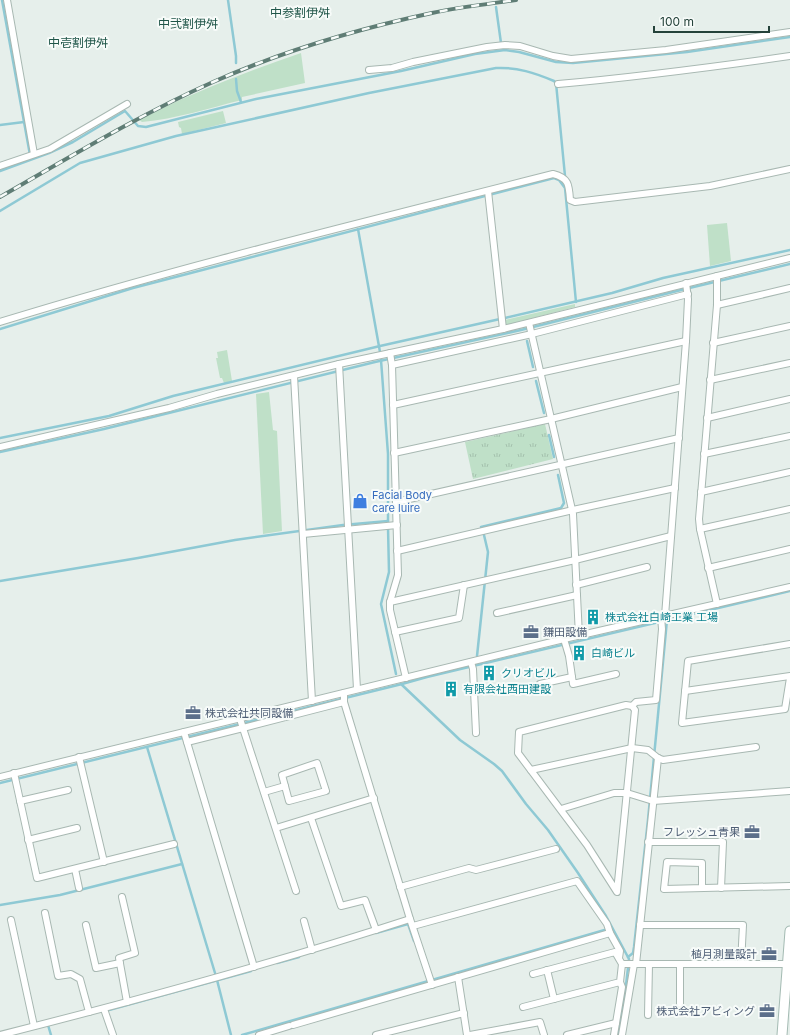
<svg xmlns="http://www.w3.org/2000/svg" width="790" height="1035" font-family="Inter,'Noto Sans JP',sans-serif">
<defs>
<pattern id="park-tufts" width="24" height="20" patternUnits="userSpaceOnUse"><rect width="24" height="20" fill="#bfe0c8"/><path d="M3 7l-1-3M5 7V3M7 7l1-3M15 17l-1-3M17 17v-4M19 17l1-3" fill="none" stroke="#a4c1ad"/></pattern>
</defs>
<rect width="100%" height="100%" fill="#e6efeb"/>
<g fill="#bfe0c8">
<path d="M301,53l4,30 -63,14v3c-33,8 -66,19 -100,22l-3,-2c52,-27 107,-48 162,-67z"/>
<polygon points="223,111 226,123 182,134 181,128 179,127 178,122"/>
<polygon points="727,223 731,261 710,266 707,225"/>
<polygon points="575,304 575,307 506,325 505,320"/>
<polygon points="227,350 232,381 224,383 222,378 220,378 216,358 218,358 217,352"/>
<polygon points="269,392 273,430 277,431 282,531 263,534 256,394"/>
</g>
<polygon fill="url(#park-tufts)" points="545,424 553,459 473,479 465,442"/>
<g fill="none" stroke-linecap="round" stroke-linejoin="round">
<g stroke="#8ec9d4" stroke-width="2.5">
<polyline points="2,0 30,155"/>
<polyline points="228,0 236,56 236,63"/>
<polyline points="496,7 501,43"/>
<polyline points="236,79 237,91 241,102"/>
<polyline points="0,125 24,122"/>
<polyline points="0,171 49,153 73,142 125,111 138,126 146,127 256,99 401,71 475,54 505,50 519,52 556,62 573,63 687,52 790,37"/>
<path d="M0,211l80,-48 96,-27 193,-43 127,-25c21,-1 39,5 58,13l2,2 9,93"/>
<polyline points="358,229 380,352"/>
<polyline points="505,318 612,293 663,278 790,250"/>
<polyline points="0,329 133,288 187,274 554,178 559,180 565,188 576,302"/>
<polyline points="527,341 533,367"/>
<polyline points="381,360 388,454 388,522"/>
<polyline points="536,381 544,413"/>
<polyline points="549,435 554,457"/>
<polyline points="0,438 109,416 173,396 380,346 500,319"/>
<polyline points="0,452 104,429 375,362 521,330 681,290 790,264"/>
<polyline points="388,527 389,572 381,604 396,674"/>
<polyline points="481,527 561,508 564,503 558,475"/>
<polyline points="0,581 138,558 235,540 343,525 388,521"/>
<polyline points="477,656 488,552 484,535"/>
<polyline points="401,684 460,740 494,764 502,771 526,804 548,830 578,873 606,916 629,959 625,994 618,1035"/>
<polyline points="147,747 215,973"/>
<polyline points="0,783 402,684 427,677 790,591"/>
<polyline points="0,905 60,895 182,864"/>
<polyline points="376,933 408,924 414,941"/>
<polyline points="628,957 633,953 634,947 648,820 667,620"/>
<polyline points="277,963 299,957"/>
<polyline points="217,980 231,1035"/>
<polyline points="109,1010 251,971"/>
<polyline points="49,1025 48,1025 51,1035"/>
<polyline points="242,1035 608,929"/>
</g>
<defs>
<g id="street">
<polyline points="7,0 34,154"/>
<polyline points="369,70 392,68 413,62 487,47 505,45 520,46 553,56 571,59 666,50 790,32"/>
<path d="M558,84c78,-7 155,-17 232,-28"/>
<polyline points="0,166 50,149 127,104"/>
<polyline points="488,191 503,329"/>
<polyline points="717,305 790,288"/>
<path d="M0,322c182,-56 368,-101 553,-148 16,4 16,11 17,26l5,2 135,-16 80,-17"/>
<polyline points="529,323 573,514 579,636"/>
<polyline points="713,343 790,326"/>
<polyline points="390,353 392,365 398,575 390,602 390,610 406,678"/>
<polyline points="339,364 357,689"/>
<polyline points="392,365 532,334 688,294"/>
<polyline points="294,376 312,701"/>
<polyline points="710,380 790,363"/>
<polyline points="393,405 686,341"/>
<polyline points="707,418 790,399"/>
<polyline points="0,447 169,408 217,394 339,364 503,329 790,258"/>
<polyline points="394,453 551,419 682,387"/>
<polyline points="704,454 790,436"/>
<polyline points="701,492 790,472"/>
<polyline points="396,502 679,438"/>
<polyline points="700,529 790,509"/>
<polyline points="303,534 397,525"/>
<polyline points="397,551 573,510 675,488"/>
<polyline points="708,568 790,549"/>
<polyline points="576,585 647,567"/>
<polyline points="390,602 575,560 671,536"/>
<polyline points="717,604 700,529 699,519 717,305 717,276"/>
<polyline points="497,613 577,595"/>
<polyline points="665,616 686,341 688,299 686,283"/>
<polyline points="395,632 459,618 464,585"/>
<polyline points="564,639 569,656 573,684 616,674"/>
<polyline points="790,644 688,661 682,723 785,709 790,678"/>
<polyline points="471,662 473,669 476,733"/>
<polyline points="540,684 572,677"/>
<polyline points="685,691 790,676"/>
<polyline points="344,693 344,702 410,919 432,985"/>
<polygon points="626,705 632,706 635,710 617,892 587,845 518,753 519,732"/>
<polyline points="632,706 636,702 656,700 662,629 661,617"/>
<polyline points="240,719 296,891"/>
<polyline points="184,732 254,967"/>
<polyline points="187,742 243,728 344,702"/>
<polyline points="79,757 104,862"/>
<polygon points="317,763 326,791 289,801 282,775"/>
<polyline points="531,770 632,748 648,750 658,758 663,760 756,747"/>
<polyline points="14,773 37,878 174,844"/>
<polyline points="0,777 564,639 790,587"/>
<polyline points="264,792 285,786"/>
<polyline points="20,801 68,790"/>
<polyline points="561,809 614,793 627,793 653,801 790,791"/>
<polyline points="311,818 341,906 365,900 376,930"/>
<polyline points="276,828 374,798"/>
<polyline points="28,840 77,828"/>
<polyline points="648,842 723,842 721,888"/>
<polyline points="75,869 79,888"/>
<polyline points="400,887 469,868 476,870 556,849"/>
<polyline points="702,888 702,863 667,862 664,889 790,886"/>
<polyline points="122,897 135,953 119,958 127,1002"/>
<polyline points="45,913 58,976 71,974 80,979 89,1012"/>
<polyline points="11,920 34,1026"/>
<polyline points="304,921 312,950"/>
<polyline points="86,925 96,968 120,963"/>
<polyline points="640,925 743,925 741,964"/>
<polyline points="413,926 577,881 607,924 610,933 620,951 619,958"/>
<polyline points="622,964 787,964"/>
<polyline points="636,964 658,758"/>
<polyline points="547,970 554,999"/>
<polyline points="458,977 467,1035"/>
<polyline points="680,1004 680,964"/>
<polyline points="523,1007 620,982 622,964 615,952 533,974"/>
<polyline points="104,1009 113,1035"/>
<polyline points="648,1015 649,964"/>
<polyline points="293,1025 610,933"/>
<path d="M0,1035c138,-35 275,-72 410,-116"/>
<polyline points="259,1035 289,1026"/>
<polyline points="376,1035 464,1013"/>
<polyline points="470,1035 540,1022 544,1035"/>
<polyline points="567,1035 616,1023"/>
<polyline points="614,1035 622,987 620,982"/>
<polyline points="622,1035 634,964"/>
</g>
<polyline id="secondary" points="782,1035 790,931"/>
</defs>
<use href="#street" stroke="#a8b8b2" stroke-width="8"/>
<use href="#secondary" stroke="#a4bbb3" stroke-width="11"/>
<use href="#street" stroke="#fff" stroke-width="6"/>
<use href="#secondary" stroke="#fff" stroke-width="9"/>
<defs>
<path id="rail" d="M0,197c70,-40 139,-82 213,-115 70,-31 144,-53 219,-69 28,-6 56,-9 84,-13"/>
</defs>
<use href="#rail" stroke="#5f7d75" stroke-width="4"/>
<use href="#rail" stroke="#f7fbf9" stroke-width="2.5" stroke-dasharray="8" stroke-linecap="butt"/>
</g>
<defs>
<symbol id="shop-bare" viewBox="-9 -9 18 18"><path d="M-5-2.5h2.3a2.7 3.5 0 0 1 5.4 0H5L5.5 6h-11ZM-1.5-2.5h3a1.5 2.3 0 0 0-3 0Z" fill="#3f7fe0" stroke="#f7fbf9" stroke-width="2.5" paint-order="stroke"/></symbol>
<symbol id="building-bare" viewBox="-9 -9 18 18"><path d="M-4-6H4V6H1V3H-1V6H-4ZM-2.5-4.3h1.7v1.8h-1.7ZM.8-4.3h1.7v1.8H.8ZM-2.5-1h1.7V.8h-1.7ZM.8-1h1.7V.8H.8Z" fill="#0f9aa8" stroke="#f7fbf9" stroke-width="2.5" paint-order="stroke"/></symbol>
<symbol id="office-bare" viewBox="-9 -9 18 18"><path d="M-6-3h4V-5.5h4V-3h4V5H-6ZM-1-4.5V-3h2v-1.5ZM-6 0V1H6V0Z" fill="#5c6f8a" stroke="#f7fbf9" stroke-width="2.5" paint-order="stroke"/></symbol>
</defs>
<g fill-rule="evenodd">
<use href="#shop-bare" x="349" y="490" width="22" height="22"/>
<use href="#building-bare" x="582" y="606" width="22" height="22"/>
<use href="#office-bare" x="520" y="621" width="22" height="22"/>
<use href="#building-bare" x="568" y="642" width="22" height="22"/>
<use href="#building-bare" x="478" y="662" width="22" height="22"/>
<use href="#building-bare" x="440" y="678" width="22" height="22"/>
<use href="#office-bare" x="182" y="702" width="22" height="22"/>
<use href="#office-bare" x="741" y="821" width="22" height="22"/>
<use href="#office-bare" x="758" y="943" width="22" height="22"/>
<use href="#office-bare" x="756" y="1000" width="22" height="22"/>
</g>
<g text-anchor="middle" stroke-width="4" stroke-linejoin="round" paint-order="stroke">
<g font-size="11" fill="#366cbe" stroke="#f7fbf9" text-anchor="start">
<text x="372" y="499">Facial Body<tspan x="372" dy="13">care luire</tspan></text>
</g>
<g font-size="11" fill="#0d838f" stroke="#f7fbf9" text-anchor="start">
<text x="605" y="621">株式会社白崎工業 工場</text>
<text x="591" y="657">白崎ビル</text>
<text x="501" y="677">クリオビル</text>
<text x="463" y="693">有限会社西田建設</text>
</g>
<g font-size="11" fill="#4e5e75" stroke="#f7fbf9" text-anchor="end">
<text x="543" y="636" text-anchor="start">鎌田設備</text>
<text x="205" y="717" text-anchor="start">株式会社共同設備</text>
<text x="740" y="836">フレッシュ青果</text>
<text x="757" y="958">植月測量設計</text>
<text x="755" y="1015">株式会社アビィング</text>
</g>
<g font-size="12" fill="#1f5548" stroke="#f7fbf9">
<text x="300" y="17">中参割伊舛</text>
<text x="188" y="28">中弐割伊舛</text>
<text x="78" y="47">中壱割伊舛</text>
</g>
</g>
<path d="M654 26v6h115v-6" fill="none" stroke="#24423a" stroke-width="2"/>
<text x="660" y="26" font-size="12" fill="#24423a" stroke="#f7fbf9" stroke-width="3" paint-order="stroke">100 m</text>
</svg>
